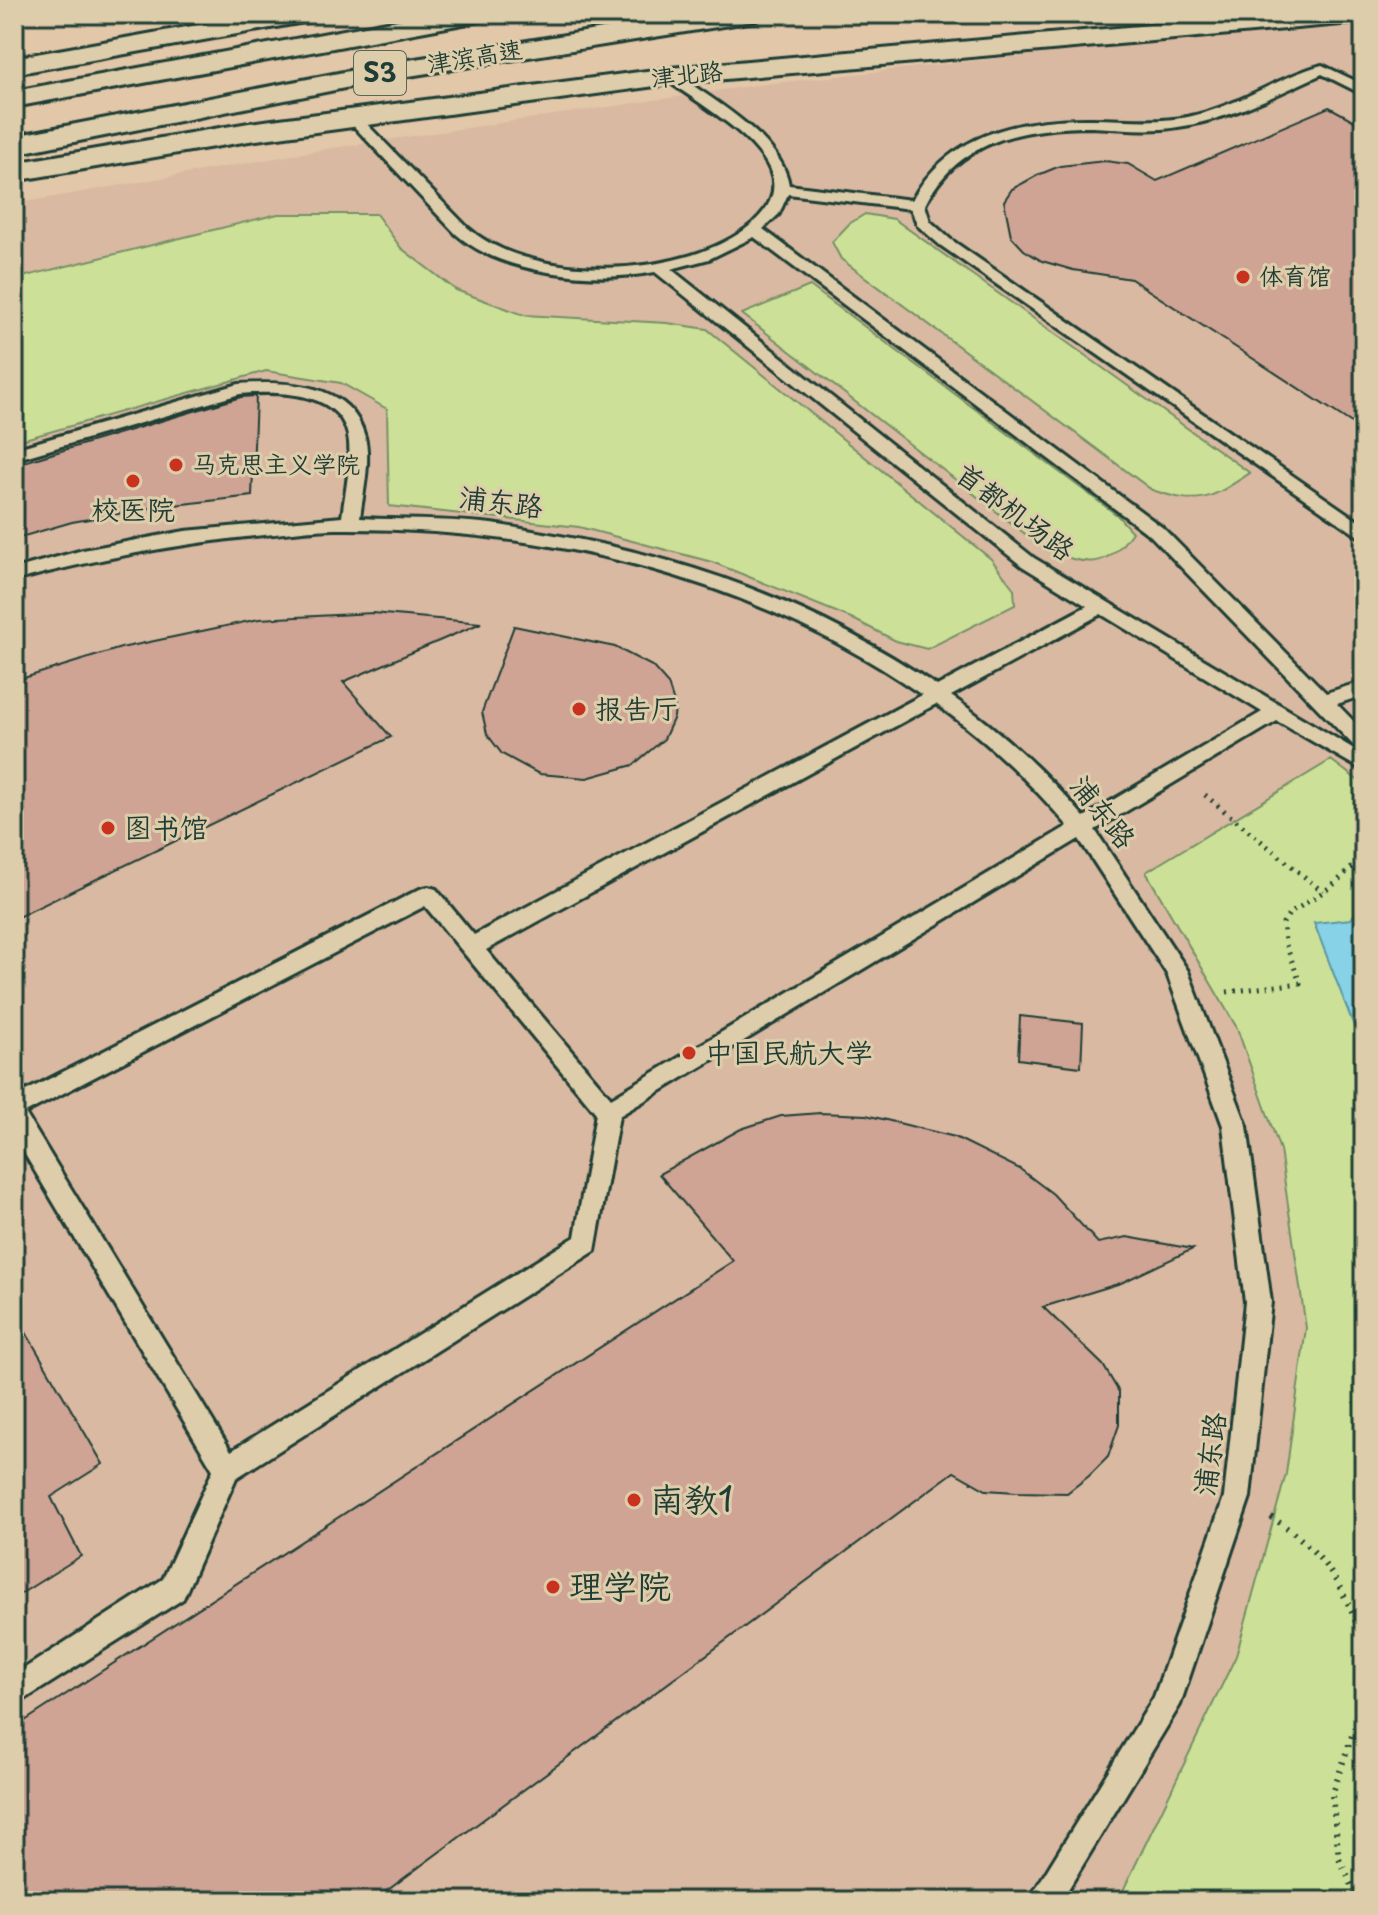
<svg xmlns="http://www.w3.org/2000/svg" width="1378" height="1915" font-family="'Playpen Sans','LXGW WenKai TC',sans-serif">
<rect width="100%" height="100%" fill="#e3c7a9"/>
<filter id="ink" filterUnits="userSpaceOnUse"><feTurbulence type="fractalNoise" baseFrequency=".0125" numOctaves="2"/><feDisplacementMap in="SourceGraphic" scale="16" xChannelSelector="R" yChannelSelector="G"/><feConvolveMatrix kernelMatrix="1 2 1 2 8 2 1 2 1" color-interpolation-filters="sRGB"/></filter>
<g filter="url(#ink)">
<polygon fill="#d9b9a1" points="1364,21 1364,1901 14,1901 14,204 333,148 757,85 1290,26"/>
<g fill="#cce197" stroke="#768f66" stroke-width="2">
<polygon points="278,214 376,214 401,248 456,290 524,315 667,323 707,329 991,559 1014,589 1015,605 927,649 896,641 851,618 712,562 579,527 389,506 387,409 341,383 266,371 14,442 14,279"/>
<path d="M865,214l29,5 356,254c-41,27 -50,33 -98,17l-311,-231 -9,-17 17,-18z"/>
<path d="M810,286l307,229 15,17c-26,39 -46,33 -86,18l-304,-236z"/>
<polygon points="1331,760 1364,785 1364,1901 1118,1901 1236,1656 1286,1474 1306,1328 1280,1150 1237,1028 1146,872"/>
</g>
<polygon fill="#87d2e7" stroke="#5d969f" stroke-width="2" points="1364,901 1364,1052 1314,923 1351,919"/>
<g fill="#cfa495" stroke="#1f3d34" stroke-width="2">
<polygon points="1329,107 1364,126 1364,431 1131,279 1073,270 1042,261 1024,250 1011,236 1004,201 1012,189 1038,175 1060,166 1105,161 1128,164 1157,181"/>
<polygon points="256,396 252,496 157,507 72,522 14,539 14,465 241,397"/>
<polygon points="373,613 481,623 343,682 391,737 14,919 14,681 121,648 259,619"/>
<polygon points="514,626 615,647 652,666 668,684 675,706 674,717 664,739 633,765 587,778 539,774 502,754 487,734 482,712"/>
<polygon points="1020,1016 1083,1023 1081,1067 1018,1059"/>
<polygon points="820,1113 866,1115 955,1137 1020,1169 1053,1194 1098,1243 1127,1237 1193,1249 1121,1283 1043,1307 1103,1365 1119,1392 1119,1425 1108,1457 1089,1476 1067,1493 1016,1492 986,1490 954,1472 373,1901 14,1901 14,1728 733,1261 659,1174 741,1129 781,1116"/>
<polygon points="14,1312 103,1464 51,1497 81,1556 14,1598"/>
</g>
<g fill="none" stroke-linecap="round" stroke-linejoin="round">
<defs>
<path id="lane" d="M1322,65l42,20v10l-42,-21c-47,21 -93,46 -144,53 -28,5 -57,1 -86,0 -68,0 -135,13 -167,78l5,16 20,18 414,286v15l-424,-295 -22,-19 -7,-17 -123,-15 -9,20 -16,15 400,299 163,165 38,-12v14l-27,9 27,28v19l-7,-2 -206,-213 -397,-299 -45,22 -38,10 363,289 330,197v16l-87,-50 -182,109 93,141 59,155 24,176 -21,195 -70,208 -119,196h-33l126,-204 70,-200 21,-195 -22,-176 -56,-152 -88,-135 -460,277 -24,135 -359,227 -53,121 -169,107v-31l149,-96 50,-109 -199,-334v-39l406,-208 8,-2 8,2 38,46 448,-240c-171,-119 -379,-168 -586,-166 -24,0 -48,4 -72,6 -86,9 -167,23 -250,46v-12l69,-19 102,-19 157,-14c3,-24 9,-50 7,-75 -5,-52 -71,-51 -109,-48l-226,66v-11l225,-65c46,-3 112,-2 126,53 6,25 -2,56 -5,81 41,2 82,1 122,5 24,2 49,8 73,12 137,24 267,72 382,151l150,-80 -65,-40 -367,-294c-59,11 -153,3 -199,-38l-110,-116 2,-3h10l109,112c64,58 222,52 286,-4 16,-15 26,-31 17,-53 -16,-36 -73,-68 -105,-91v-6h10c36,26 107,65 114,112l123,15c36,-67 109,-82 180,-81 35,0 70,5 104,-4 45,-11 83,-38 126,-50zM1101,614l161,98 -178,105c-39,-45 -84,-87 -133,-121zM936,704c49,35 93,77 132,122l-457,272 -125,-148zM425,906l171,207 -21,124 -344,214 -206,-338z"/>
<polygon id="secondary" points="1274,14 1364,14 1364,22 670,84 249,141 14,181 14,163 249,123 670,68"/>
<polygon id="primary" points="259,14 317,14 313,20 304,22 14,74 14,58"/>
<g id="highway">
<polygon points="430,14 487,14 483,20 474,22 14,107 14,91"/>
<polygon points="697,14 761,14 757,20 748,22 390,79 14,154 14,136 390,63"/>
</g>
</defs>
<use href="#lane" stroke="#1f3d34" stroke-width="6"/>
<use href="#secondary" stroke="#1f3d34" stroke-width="6"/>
<use href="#primary" stroke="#1f3d34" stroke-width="6"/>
<use href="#highway" stroke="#1f3d34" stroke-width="6"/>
<g stroke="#1f3d34" stroke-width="5" stroke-dasharray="2 6" stroke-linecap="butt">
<polyline points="1205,795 1323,892"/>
<polyline points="1227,992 1300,983 1285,942 1283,923 1289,914 1332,886 1364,856"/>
</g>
<g stroke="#1f3d34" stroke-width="6" stroke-dasharray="2 7" stroke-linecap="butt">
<path d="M1271,1517c53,34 72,68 93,126"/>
<polyline points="1359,1901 1339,1858 1332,1795 1364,1700"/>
</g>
<use href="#lane" fill="#decdaa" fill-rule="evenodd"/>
<use href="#secondary" fill="#decdaa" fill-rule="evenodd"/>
<use href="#primary" fill="#decdaa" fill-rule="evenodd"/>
<use href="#highway" fill="#decdaa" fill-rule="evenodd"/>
</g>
</g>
<g fill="#c8321e" stroke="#decdaa" stroke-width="3">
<circle cx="1243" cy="277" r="8"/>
<circle cx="176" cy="465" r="8"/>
<circle cx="133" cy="481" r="8"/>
<circle cx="579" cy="709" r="8"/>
<circle cx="108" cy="828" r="8"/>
<circle cx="689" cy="1053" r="8"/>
<circle cx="634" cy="1500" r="8"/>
<circle cx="553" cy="1587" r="8"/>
</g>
<g text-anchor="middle" stroke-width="6" stroke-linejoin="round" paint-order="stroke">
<g font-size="24" fill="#1f3d34" stroke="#decdaa">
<text transform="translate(475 57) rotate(-9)" y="8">津滨高速</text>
<text transform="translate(687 75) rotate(-6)" y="8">津北路</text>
</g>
<g font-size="24" fill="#1f3d34" stroke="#decdaa" text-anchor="start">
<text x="1259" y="285">体育馆</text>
<text x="192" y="473">马克思主义学院</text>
</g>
<rect fill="#decdaa" stroke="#586857" stroke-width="2" x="354" y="51" width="52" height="44" rx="6"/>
<g font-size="26" font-weight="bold" fill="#1f3d34">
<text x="380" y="82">S3</text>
</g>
<g font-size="28" fill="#1f3d34" stroke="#decdaa">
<text transform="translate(501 502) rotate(7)" y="10">浦东路</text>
<text transform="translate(1015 512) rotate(37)" y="10">首都机场路</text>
<text transform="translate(1103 812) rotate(51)" y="10">浦东路</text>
<text transform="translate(1210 1454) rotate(-82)" y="10">浦东路</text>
</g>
<g font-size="28" fill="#1f3d34" stroke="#decdaa" text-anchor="start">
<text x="133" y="520" text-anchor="middle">校医院</text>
<text x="595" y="719">报告厅</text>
<text x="124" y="838">图书馆</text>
<text x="705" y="1063">中国民航大学</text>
</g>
<g font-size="34" fill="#1f3d34" stroke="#decdaa" text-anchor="start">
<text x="650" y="1512">南教1</text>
<text x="569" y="1599">理学院</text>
</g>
</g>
<rect width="1378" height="1915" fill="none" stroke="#decdaa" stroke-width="48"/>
<rect x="24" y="24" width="1330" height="1867" fill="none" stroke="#1f3d34" stroke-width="3" filter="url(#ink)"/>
</svg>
